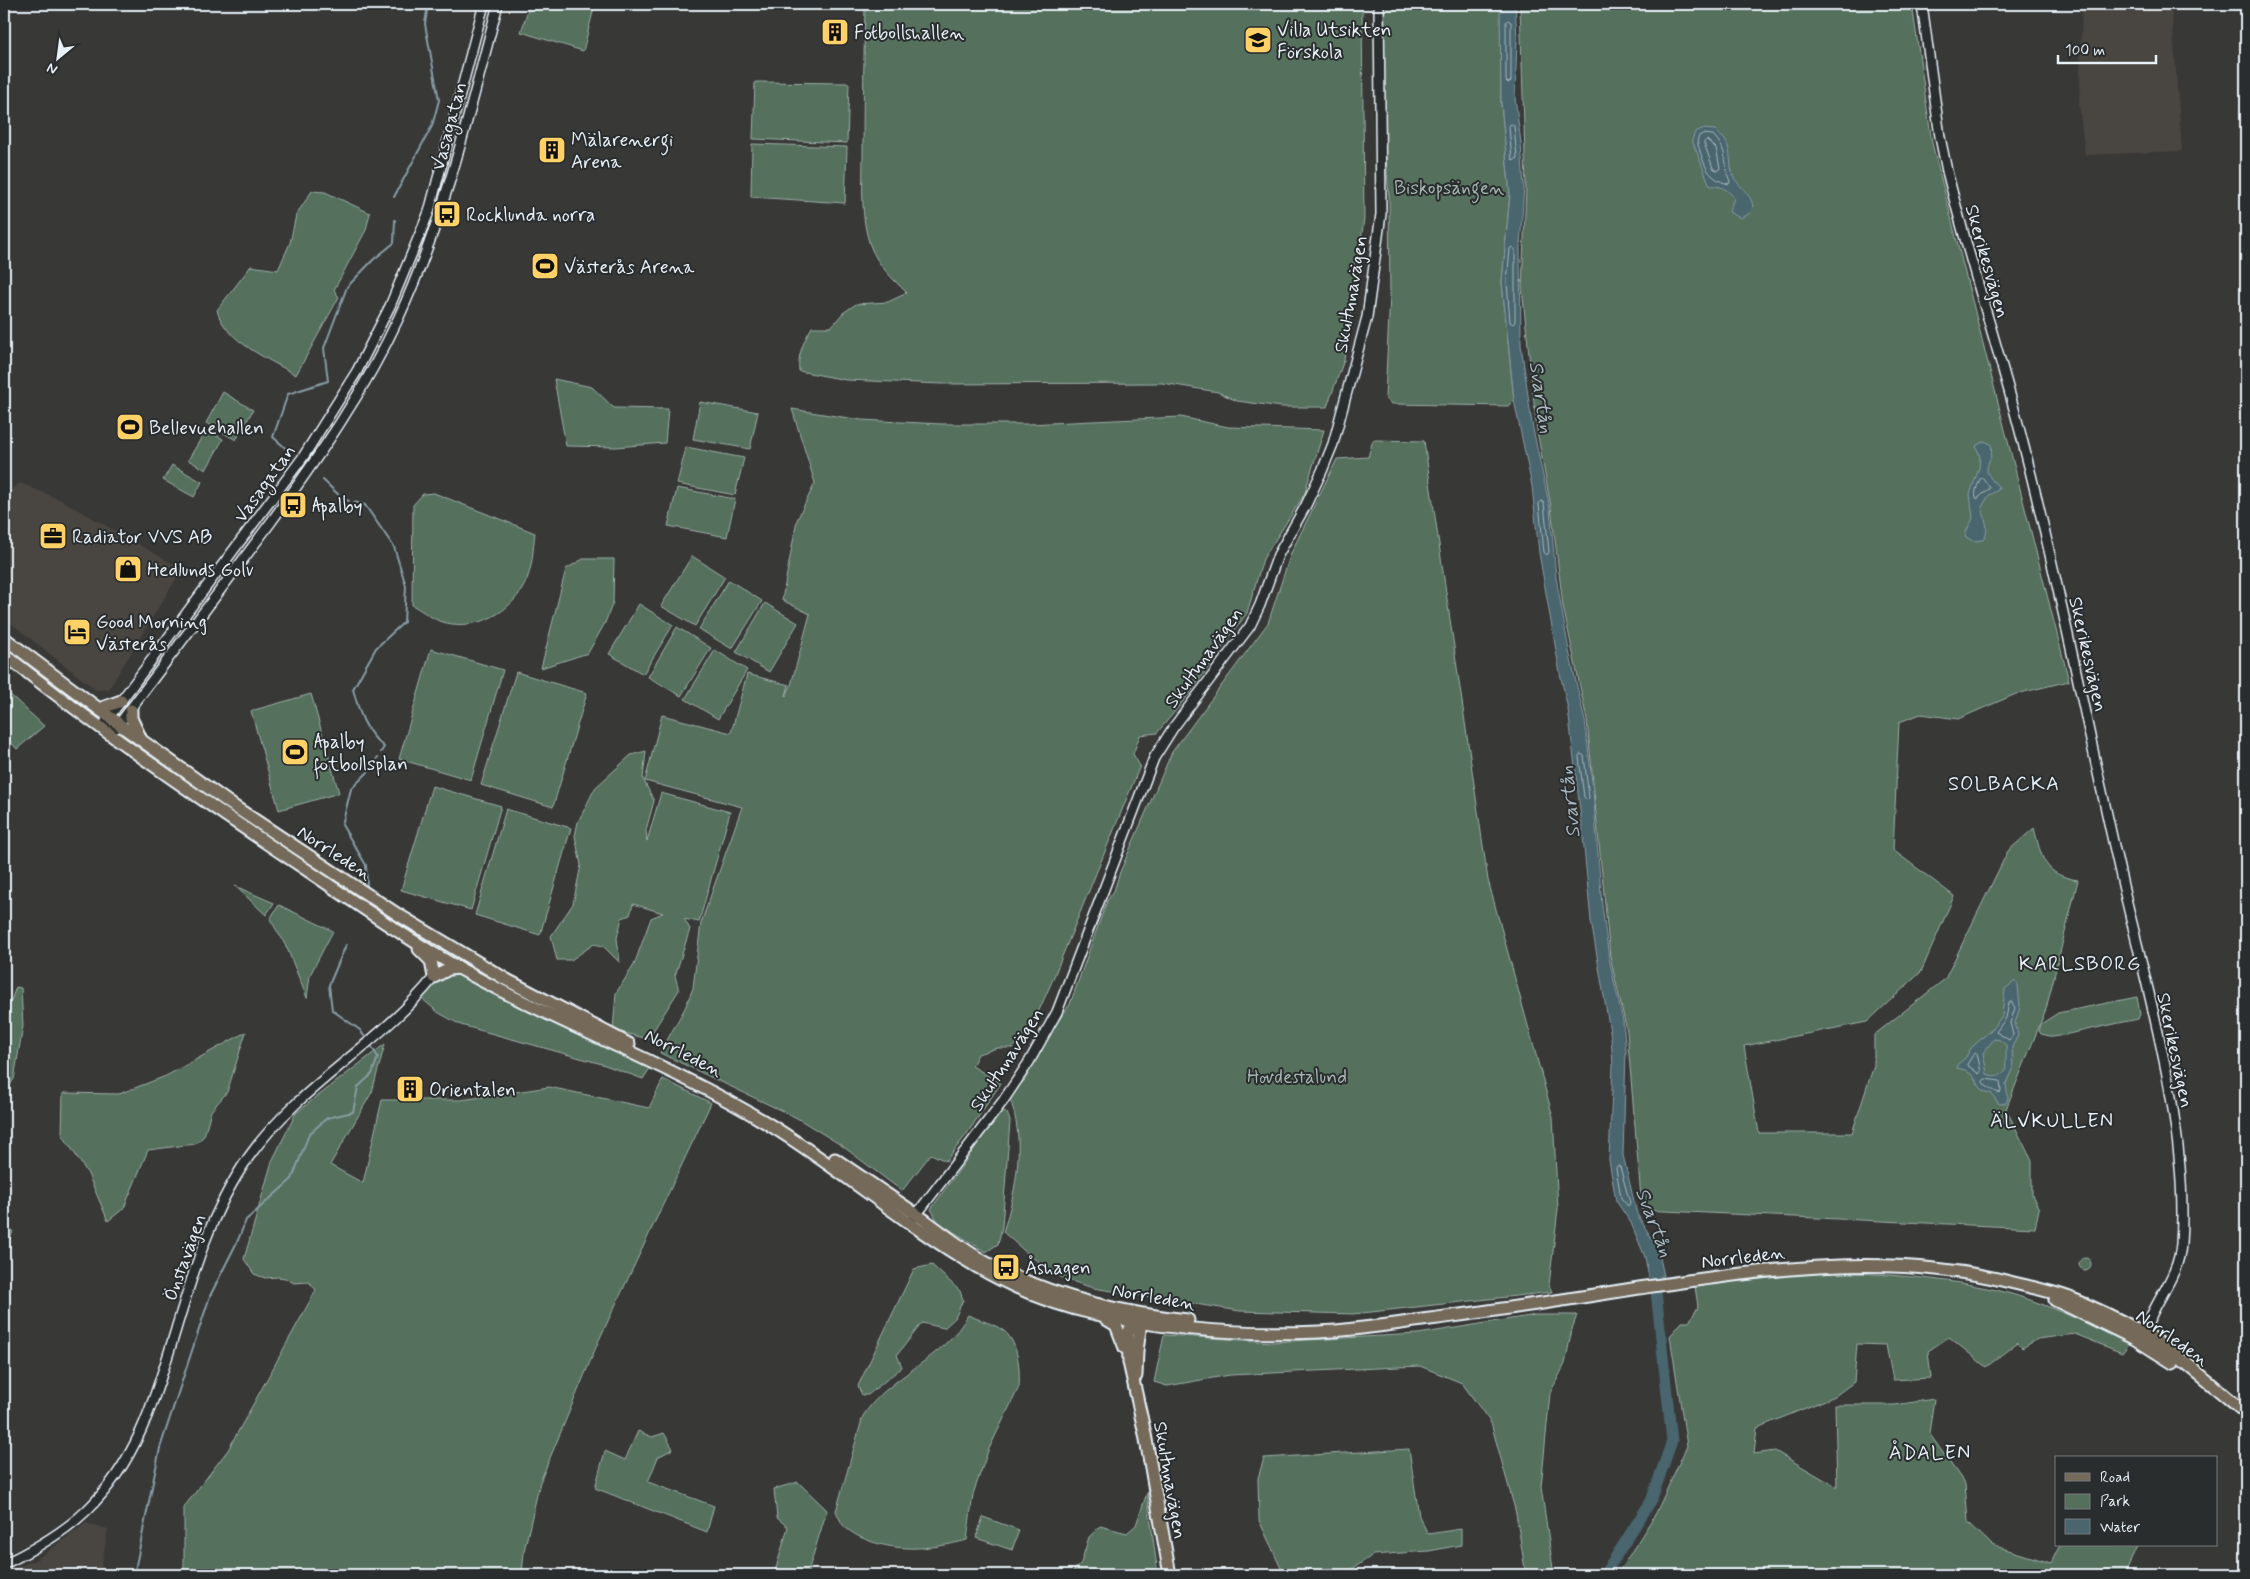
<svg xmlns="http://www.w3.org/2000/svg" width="2250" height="1579" font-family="Mynerve,sans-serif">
<rect width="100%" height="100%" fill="#383837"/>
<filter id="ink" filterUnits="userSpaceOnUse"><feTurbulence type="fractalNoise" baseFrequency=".02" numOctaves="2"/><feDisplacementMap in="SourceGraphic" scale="10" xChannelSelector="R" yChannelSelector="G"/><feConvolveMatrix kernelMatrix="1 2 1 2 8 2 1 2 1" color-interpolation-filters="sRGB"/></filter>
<g filter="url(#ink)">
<g fill="#494541">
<polygon points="2082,4 2171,4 2182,151 2085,155 2079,105"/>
<polygon points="20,483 61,500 182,569 109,689 96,690 4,618 4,495"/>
<polygon points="86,1523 108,1529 100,1575 4,1575 4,1573 37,1559"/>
</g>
<g fill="#556f5d" stroke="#9eb0aa">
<polygon points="530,4 595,4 583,51 521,32"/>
<path d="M865,4h497l2,215 -20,141 -17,47h-45l-45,-6 -19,-9 -56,-9 -220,1 -96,-4 -47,-9c-2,-15 5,-31 13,-44h19l12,-14 13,-9 32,-2 19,-9c-15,-15 -29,-27 -37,-48 -10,-28 -7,-62 -7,-92 0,-50 1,-99 2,-149z"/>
<polygon points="1384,4 1500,4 1501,8 1501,103 1510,194 1502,282 1514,400 1508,406 1391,404 1385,397 1390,295 1389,197 1382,104"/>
<path d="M1520,4h392l20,139 137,538 -53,13 -58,25 -37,-5 -22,8 -6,128 61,46 -33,76 -54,50 -123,24 15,87h93l22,-68v-30l71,-56 63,-128 26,-23c8,31 10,47 44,52l-32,129 -40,100 26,52v34l7,14 -4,19 -393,-18 -15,-179 -17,-75 -23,-236 -24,-114 -12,-99 -14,-76 -15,-143 4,-101z"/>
<polygon points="755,82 849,83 847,143 753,139"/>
<polygon points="752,144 847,147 845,203 751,197"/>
<path d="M312,191l13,1 45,21 -4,17 -32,60 5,7 -43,78c-25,-15 -72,-34 -79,-65l34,-44 27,4 12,-27 6,-28z"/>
<polygon points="554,379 592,387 614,408 668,409 665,443 616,447 566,446"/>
<polygon points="223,392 253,410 236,440 206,423"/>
<polygon points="700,402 758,412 750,449 693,439"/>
<polygon points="792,409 861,420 942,424 1028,424 1181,417 1228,427 1324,430 1304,495 1263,559 1247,613 1190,693 1157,733 1140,735 1133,754 1140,766 1050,986 1027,1037 1012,1048 997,1048 978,1054 972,1066 1001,1083 966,1135 946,1161 931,1154 902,1191 841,1145 797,1118 660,1053 685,1008 693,988 701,923 742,807 645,781 662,715 731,733 747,674 789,685 786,696 791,685 810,614 782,600 797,520 815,483"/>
<polygon points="206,430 223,439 206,470 188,460"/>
<path d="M1373,440l51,1 64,439 65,237 5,92 -9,76 3,7 -199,22 -113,-3 -147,-23 -31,-10 -33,-23 -26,-23c14,-44 23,-92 6,-136l16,-16 19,-38 26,-38 37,-103 7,-10 6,-19 52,-120 96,-129 23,-70 46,-94 31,-2z"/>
<polygon points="686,447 744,458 735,495 677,484"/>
<polygon points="172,465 202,482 194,497 163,480"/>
<polygon points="677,488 735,499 727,537 668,526"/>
<path d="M434,493l101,40c-2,14 -2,32 -8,46 -13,34 -53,54 -88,42 -9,-4 -18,-11 -27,-16l1,-100 10,-11z"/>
<polygon points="692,556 725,577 695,626 661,606"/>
<polygon points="583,559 614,559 613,602 605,623 588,653 541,668 566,569"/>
<polygon points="729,580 762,601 732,649 699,629"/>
<polygon points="765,603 798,623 769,672 736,652"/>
<polygon points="639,604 673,625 643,674 609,654"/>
<polygon points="677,627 711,648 681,696 648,677"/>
<polygon points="431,649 503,670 471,780 399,759"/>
<polygon points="715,650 747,670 718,719 685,699"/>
<polygon points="516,672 587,693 553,807 481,785"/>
<polygon points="4,689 44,726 17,749 4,735"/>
<polygon points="311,694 339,793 279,810 251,711"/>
<polygon points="646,751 643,779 654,801 646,830 647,841 661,793 730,812 699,922 684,919 690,929 675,976 679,990 648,1039 613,1030 616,993 634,965 651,918 663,913 633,904 630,915 622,918 617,938 620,963 603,946 594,944 571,960 557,960 551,936 573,904 581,865 575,836 578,822 595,788 631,755"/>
<polygon points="432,786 501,806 471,910 401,890"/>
<polygon points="506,809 571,828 540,935 475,915"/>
<polygon points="235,886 274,903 266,915"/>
<polygon points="279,905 333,931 310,975 307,998 287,948 270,919"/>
<polygon points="445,974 458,974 537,1015 650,1068 643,1079 602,1064 461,1025 439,1013 421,998"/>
<polygon points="16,987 21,988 23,1026 14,1079 4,1094 4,1003 9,1006"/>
<polygon points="2137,997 2140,1014 2138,1019 2054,1037 2041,1034 2039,1031 2041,1024 2058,1013"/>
<polygon points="246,1032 227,1092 211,1111 204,1136 195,1144 148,1150 124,1208 108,1221 88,1174 62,1134 63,1093 119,1094 166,1076"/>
<polygon points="385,1044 372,1092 330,1165 363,1183 382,1100 461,1100 549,1087 649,1108 663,1079 711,1103 599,1340 540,1482 524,1551 522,1575 184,1575 184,1507 228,1450 316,1290 309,1282 294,1283 285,1278 278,1277 265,1278 254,1274 244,1259 272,1161 296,1113"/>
<polygon points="1002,1110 1007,1113 1010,1121 1002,1227 998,1244 986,1252 938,1222 931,1209"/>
<polygon points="4,1219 13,1232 4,1250"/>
<circle cx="2085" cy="1264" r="6"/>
<polygon points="932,1265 960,1291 963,1300 955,1318 944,1328 922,1323 897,1355 902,1367 868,1395 862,1395 858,1386 914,1269"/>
<path d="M1831,1272c53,2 104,5 156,16 50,10 97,34 142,56l-7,9 -47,-19 -37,5 -16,9 -4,-5 -32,24 -37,-30 -21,14 3,27 -38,2 -7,-35 -29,-1 -3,38 -19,14 -78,32 -3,26 21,-3 62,36 -2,-82h60l39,-6 -5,34 36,51 3,38 24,23 59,18 9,-18h78l-14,30h-507l39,-62 31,-67 -17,-110 12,-14h7l9,-15 -3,-21 54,-9z"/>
<path d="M968,1315c11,5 27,9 36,16 15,12 16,39 15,56l-31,64 -15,43 -6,46c-36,10 -75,13 -109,-4 -5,-3 -12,-7 -15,-11 -3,-4 -5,-10 -7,-14l27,-95c27,-42 81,-56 105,-101z"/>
<polygon points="1536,1315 1577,1315 1572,1329 1565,1364 1550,1393 1541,1487 1554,1575 1526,1575 1516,1513 1491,1423 1462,1383 1420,1366 1230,1375 1167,1386 1154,1382 1164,1335 1272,1342 1418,1334"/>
<polygon points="638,1431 652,1437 664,1433 673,1449 658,1457 648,1482 714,1506 707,1532 595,1488 605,1451 625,1460"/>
<polygon points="1409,1449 1419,1516 1428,1534 1461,1529 1461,1545 1429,1551 1373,1555 1343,1575 1284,1575 1259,1520 1258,1478 1264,1458"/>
<polygon points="798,1482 827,1510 807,1575 774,1575 788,1527 777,1518 774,1489"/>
<polygon points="1147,1493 1158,1575 1069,1575 1081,1563 1089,1537 1100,1526 1127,1533 1136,1525"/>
<polygon points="983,1517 1019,1530 1012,1550 976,1538"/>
</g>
<g fill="#4a656e" stroke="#899da5" fill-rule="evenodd">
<polygon points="1500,4 1515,4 1517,40 1515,98 1521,143 1524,187 1520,246 1521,345 1532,424 1550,509 1556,577 1569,651 1585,721 1593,791 1602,905 1609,959 1623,1021 1626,1050 1623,1155 1637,1214 1658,1249 1664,1276 1649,1278 1645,1257 1631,1223 1616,1201 1609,1160 1613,1065 1611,1037 1591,921 1582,826 1568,709 1560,673 1539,553 1532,486 1514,400 1502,282 1510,194 1501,103"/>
<path d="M1702,129l13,1c4,4 9,8 11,12 6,10 3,23 7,34 5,11 37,32 7,42l-11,-6 5,-14c-6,-9 -14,-13 -24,-12l-18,-46 3,-8z"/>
<path d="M1984,441l7,3c4,22 -16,21 8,43l-1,3 -9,5 -7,12c2,11 9,23 1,33l-10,1 -7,-4 -1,-3 8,-16 -3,-24 9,-26 1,-11 -4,-11z"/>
<path d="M2015,981l3,4 2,22 -5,16 3,12 -6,12 1,23 -7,15 2,13 -2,5 -7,1 -8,-11 -8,-2 -11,-16 -7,-5 -8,-2v-3l9,-8 5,-9 21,-19 10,-13 3,-27zM1994,1039l6,1 6,5c1,8 -1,17 0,26 -7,5 -11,6 -19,3l-4,-21z"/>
</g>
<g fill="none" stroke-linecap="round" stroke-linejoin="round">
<g stroke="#a9b9c1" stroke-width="1">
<polygon points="1508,20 1511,22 1511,81 1508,83 1506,81 1506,22"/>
<polygon points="1511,124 1514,126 1517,158 1514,161 1512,159 1509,127"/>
<path d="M1703,134l10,1c16,16 10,27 17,47l-1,2c-23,-5 -26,-23 -32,-43l2,-5z"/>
<polygon points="1707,140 1716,148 1720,168 1718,171 1713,168 1704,143"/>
<polygon points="1513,247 1515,250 1515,322 1513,324 1510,322 1507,282 1510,249"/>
<path d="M1983,478l7,10 -13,11c-4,-5 1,-14 3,-20z"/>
<polygon points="1541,501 1544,503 1549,552 1547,555 1544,552 1539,504"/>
<polygon points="1581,754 1584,756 1589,798 1587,800 1584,797 1579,757"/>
<polygon points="2012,1002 2015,1008 2010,1023 2013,1035 2009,1040 1996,1032 2006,1018 2009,1003"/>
<polygon points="1974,1054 1977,1053 1981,1072 1979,1074 1967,1065"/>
<polygon points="1985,1079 2000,1081 2001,1092 1998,1093 1986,1086 1983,1082"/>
<polygon points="1618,1166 1620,1167 1630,1203 1628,1206 1621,1198 1616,1168"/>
</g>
<g stroke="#899da5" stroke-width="2">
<polyline points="394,197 432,126 439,100 425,24 428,4"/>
<polyline points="290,452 273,437 288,394 328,381 324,348 347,287 373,260 394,243 395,220"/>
<polyline points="323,480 343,499 349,501"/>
<path d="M354,502l11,3 29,42 12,39 -2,36 -28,26 -23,41c6,23 12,43 31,58l-3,5"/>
<polyline points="367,887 366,865 342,825 351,789 368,772 378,757"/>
<polyline points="346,945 329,985 332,1010 360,1030 364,1036"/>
<polyline points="134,1575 160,1448 210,1296 238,1240 246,1220 292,1179 309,1134 327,1118 353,1112 358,1087 372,1074 378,1057 371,1046"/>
</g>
<polyline stroke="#4a656e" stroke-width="11" points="1604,1575 1651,1501 1672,1441 1653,1263"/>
<defs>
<g id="minor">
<path d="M484,4l-55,208 -39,94 -33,65 -54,86 -197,264 -1,11 11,-4c52,-69 104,-137 155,-206 48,-66 94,-131 128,-205 46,-100 71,-207 99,-313"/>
<path d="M1922,4l18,133 7,34c22,90 52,178 75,268 38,146 66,295 100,442 26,114 67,245 59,363 -2,26 -16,44 -27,66 -5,9 -7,18 -12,27"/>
<polyline points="913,1219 1003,1101 1029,1062 1057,1012 1154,758 1173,728 1250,626 1260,605 1278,555 1306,505 1322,471 1333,444 1367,317 1381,214 1379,4"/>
<path d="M4,1564c29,-14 58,-30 82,-53 49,-47 68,-109 87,-172 19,-63 37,-126 75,-181 51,-73 132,-113 186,-181"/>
</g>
<g id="major">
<polyline points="4,638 127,730 235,807 397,914 507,980 629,1044"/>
<path d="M4,654c94,75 193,143 294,210 48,32 95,66 145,95 104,61 219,101 322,163 110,66 202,165 331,192 73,16 149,21 223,18 37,-2 74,-8 111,-13 70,-9 140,-20 209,-31 124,-18 248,-37 371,-6 20,5 40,9 60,16 23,9 46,20 68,32 39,22 73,55 108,83"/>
<polyline points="99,709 121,701"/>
<polyline points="131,710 131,718 140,737"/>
<polyline points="419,949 431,961 434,977"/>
<polyline points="434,977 449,969 460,968"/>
<path d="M835,1159c30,21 61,41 91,62 19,14 38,29 59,41 62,33 134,51 203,58"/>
<polyline points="2055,1300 2135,1339 2173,1363"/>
<polyline points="1139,1317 1132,1324 1128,1334 1129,1362 1145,1434 1170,1575"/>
<polyline points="1106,1319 1116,1325 1125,1348"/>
<polyline points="1136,1376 1137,1351 1142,1315"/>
</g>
</defs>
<use href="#minor" stroke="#e8f1f8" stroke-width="12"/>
<use href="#major" stroke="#e8f1f8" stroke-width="15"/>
<use href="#minor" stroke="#2a2d2e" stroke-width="9"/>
<use href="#major" stroke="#746a5a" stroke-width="11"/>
</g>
</g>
<defs>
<symbol id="building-square" viewBox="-11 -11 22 22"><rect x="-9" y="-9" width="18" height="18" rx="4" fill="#ffd166" stroke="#2a2d2e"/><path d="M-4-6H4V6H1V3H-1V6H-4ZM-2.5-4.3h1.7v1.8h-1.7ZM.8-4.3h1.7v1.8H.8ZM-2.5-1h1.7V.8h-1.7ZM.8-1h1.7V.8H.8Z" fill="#111"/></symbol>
<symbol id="school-square" viewBox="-11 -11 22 22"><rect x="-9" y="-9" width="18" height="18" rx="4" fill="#ffd166" stroke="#2a2d2e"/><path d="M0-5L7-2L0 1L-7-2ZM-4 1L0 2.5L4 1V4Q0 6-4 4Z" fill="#111"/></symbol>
<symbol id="bus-square" viewBox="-11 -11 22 22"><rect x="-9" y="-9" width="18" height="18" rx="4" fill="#ffd166" stroke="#2a2d2e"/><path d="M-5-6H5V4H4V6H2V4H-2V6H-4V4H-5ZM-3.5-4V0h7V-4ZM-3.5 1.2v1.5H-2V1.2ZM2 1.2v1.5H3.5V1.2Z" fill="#111"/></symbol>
<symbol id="stadium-square" viewBox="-11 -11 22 22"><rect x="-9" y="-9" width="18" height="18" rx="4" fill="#ffd166" stroke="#2a2d2e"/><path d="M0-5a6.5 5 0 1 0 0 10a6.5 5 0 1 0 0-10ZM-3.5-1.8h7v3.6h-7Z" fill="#111"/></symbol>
<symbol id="office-square" viewBox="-11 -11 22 22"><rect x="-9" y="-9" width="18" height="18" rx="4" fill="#ffd166" stroke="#2a2d2e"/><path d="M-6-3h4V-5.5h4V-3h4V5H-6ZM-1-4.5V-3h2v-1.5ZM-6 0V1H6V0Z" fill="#111"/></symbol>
<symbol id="shop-square" viewBox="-11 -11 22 22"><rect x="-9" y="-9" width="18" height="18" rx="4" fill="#ffd166" stroke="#2a2d2e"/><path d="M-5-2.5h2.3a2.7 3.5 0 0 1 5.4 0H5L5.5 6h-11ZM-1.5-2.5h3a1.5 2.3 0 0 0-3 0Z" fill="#111"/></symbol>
<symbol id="hotel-square" viewBox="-11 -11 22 22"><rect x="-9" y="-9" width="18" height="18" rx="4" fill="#ffd166" stroke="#2a2d2e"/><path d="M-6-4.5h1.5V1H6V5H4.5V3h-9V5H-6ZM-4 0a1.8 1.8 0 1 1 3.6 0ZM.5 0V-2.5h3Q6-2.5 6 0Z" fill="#111"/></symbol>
</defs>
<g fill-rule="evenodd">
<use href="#building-square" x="819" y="16" width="32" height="32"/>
<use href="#school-square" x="1242" y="24" width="32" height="32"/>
<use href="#building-square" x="536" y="134" width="32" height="32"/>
<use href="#bus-square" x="431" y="198" width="32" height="32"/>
<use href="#stadium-square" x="529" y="250" width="32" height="32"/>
<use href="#stadium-square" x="114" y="411" width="32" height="32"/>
<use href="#bus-square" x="277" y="489" width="32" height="32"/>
<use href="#office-square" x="37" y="520" width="32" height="32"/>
<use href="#shop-square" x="112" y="553" width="32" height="32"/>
<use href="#hotel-square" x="61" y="616" width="32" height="32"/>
<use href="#stadium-square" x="279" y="736" width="32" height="32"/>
<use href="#building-square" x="394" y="1073" width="32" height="32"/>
<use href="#bus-square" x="990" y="1251" width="32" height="32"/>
</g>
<g text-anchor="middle" stroke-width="4" stroke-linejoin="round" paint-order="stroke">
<g font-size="19" fill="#e8f1f8" stroke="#2a2d2e" text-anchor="start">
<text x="1277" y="36">Villa Utsikten<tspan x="1277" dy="22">Förskola</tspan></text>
<text x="854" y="39">Fotbollshallen</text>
<text x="571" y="146">Mälarenergi<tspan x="571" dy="22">Arena</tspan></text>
<text x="466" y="221">Rocklunda norra</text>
<text x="564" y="273">Västerås Arena</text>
<text x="149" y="434">Bellevuehallen</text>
<text x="312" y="512">Apalby</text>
<text x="72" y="543">Radiator VVS AB</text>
<text x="147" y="576">Hedlunds Golv</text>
<text x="96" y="628">Good Morning<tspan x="96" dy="22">Västerås</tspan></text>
<text x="314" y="748">Apalby<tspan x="314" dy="22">fotbollsplan</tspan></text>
<text x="429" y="1096">Orientalen</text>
<text x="1025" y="1274">Åshagen</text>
</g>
<g font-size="19" fill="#e8f1f8" stroke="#2a2d2e">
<text transform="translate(448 126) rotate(-75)" y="7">Vasagatan</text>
<text transform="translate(1988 261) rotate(74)" y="7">Skerikesvägen</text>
<text transform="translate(1350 294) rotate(-80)" y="7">Skultunavägen</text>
<text transform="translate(264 483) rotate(-54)" y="7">Vasagatan</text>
<text transform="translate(2089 654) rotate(77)" y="7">Skerikesvägen</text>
<text transform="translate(1203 657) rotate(-54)" y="7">Skultunavägen</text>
<text transform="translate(335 852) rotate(33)" y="7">Norrleden</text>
<text transform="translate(2176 1050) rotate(78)" y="7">Skerikesvägen</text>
<text transform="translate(684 1052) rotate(27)" y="7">Norrleden</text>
<text transform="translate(1006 1059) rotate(-57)" y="7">Skultunavägen</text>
<text transform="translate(1743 1256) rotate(-7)" y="7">Norrleden</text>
<text transform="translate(184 1257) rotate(-70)" y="7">Önstavägen</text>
<text transform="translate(1154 1296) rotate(10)" y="7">Norrleden</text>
<text transform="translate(2173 1337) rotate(35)" y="7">Norrleden</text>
<text transform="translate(1171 1480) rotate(80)" y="7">Skultunavägen</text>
</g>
<g font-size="19" fill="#a6b6b2" stroke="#2a2d2e">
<text x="1449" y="194">Biskopsängen</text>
<text x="1297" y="1083">Hovdestalund</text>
</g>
<g font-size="20" font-style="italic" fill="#a9b9c1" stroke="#2a2d2e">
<text transform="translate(1542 397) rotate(81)" y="7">Svartån</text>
<text transform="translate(1569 802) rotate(-96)" y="7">Svartån</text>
<text transform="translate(1655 1222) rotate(69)" y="7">Svartån</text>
</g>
<g font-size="20" letter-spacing="1" fill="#e8f1f8" stroke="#2a2d2e">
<text x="2004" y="790">SOLBACKA</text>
<text x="2080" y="970">KARLSBORG</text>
<text x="2052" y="1127">ÄLVKULLEN</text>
<text x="1930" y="1459">ÅDALEN</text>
</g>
</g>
<rect width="2250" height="1579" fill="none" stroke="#2a2d2e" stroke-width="20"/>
<rect x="10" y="10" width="2230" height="1559" fill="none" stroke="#e8f1f8" stroke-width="2" filter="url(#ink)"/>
<rect x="2055" y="1456" width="162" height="90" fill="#2a2d2e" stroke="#767b7f"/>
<rect x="2065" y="1473" width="25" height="8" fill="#746a5a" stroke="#767b7f"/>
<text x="2100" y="1482" font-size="15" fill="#e8f1f8">Road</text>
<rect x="2065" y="1494" width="25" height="15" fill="#556f5d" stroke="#767b7f"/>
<text x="2100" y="1506" font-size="15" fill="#e8f1f8">Park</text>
<rect x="2065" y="1519" width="25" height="15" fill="#4a656e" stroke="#767b7f"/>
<text x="2100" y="1532" font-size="15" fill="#e8f1f8">Water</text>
<g transform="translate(58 58) rotate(209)" stroke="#2a2d2e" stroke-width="4" paint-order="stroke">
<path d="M0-4L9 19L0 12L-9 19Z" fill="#e8f1f8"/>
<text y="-8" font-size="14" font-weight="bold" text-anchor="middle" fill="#e8f1f8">N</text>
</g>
<path d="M2058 55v8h98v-8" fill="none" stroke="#e8f1f8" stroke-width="2.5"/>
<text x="2065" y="55" font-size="15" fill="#e8f1f8" stroke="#2a2d2e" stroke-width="4" paint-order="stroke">100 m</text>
</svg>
